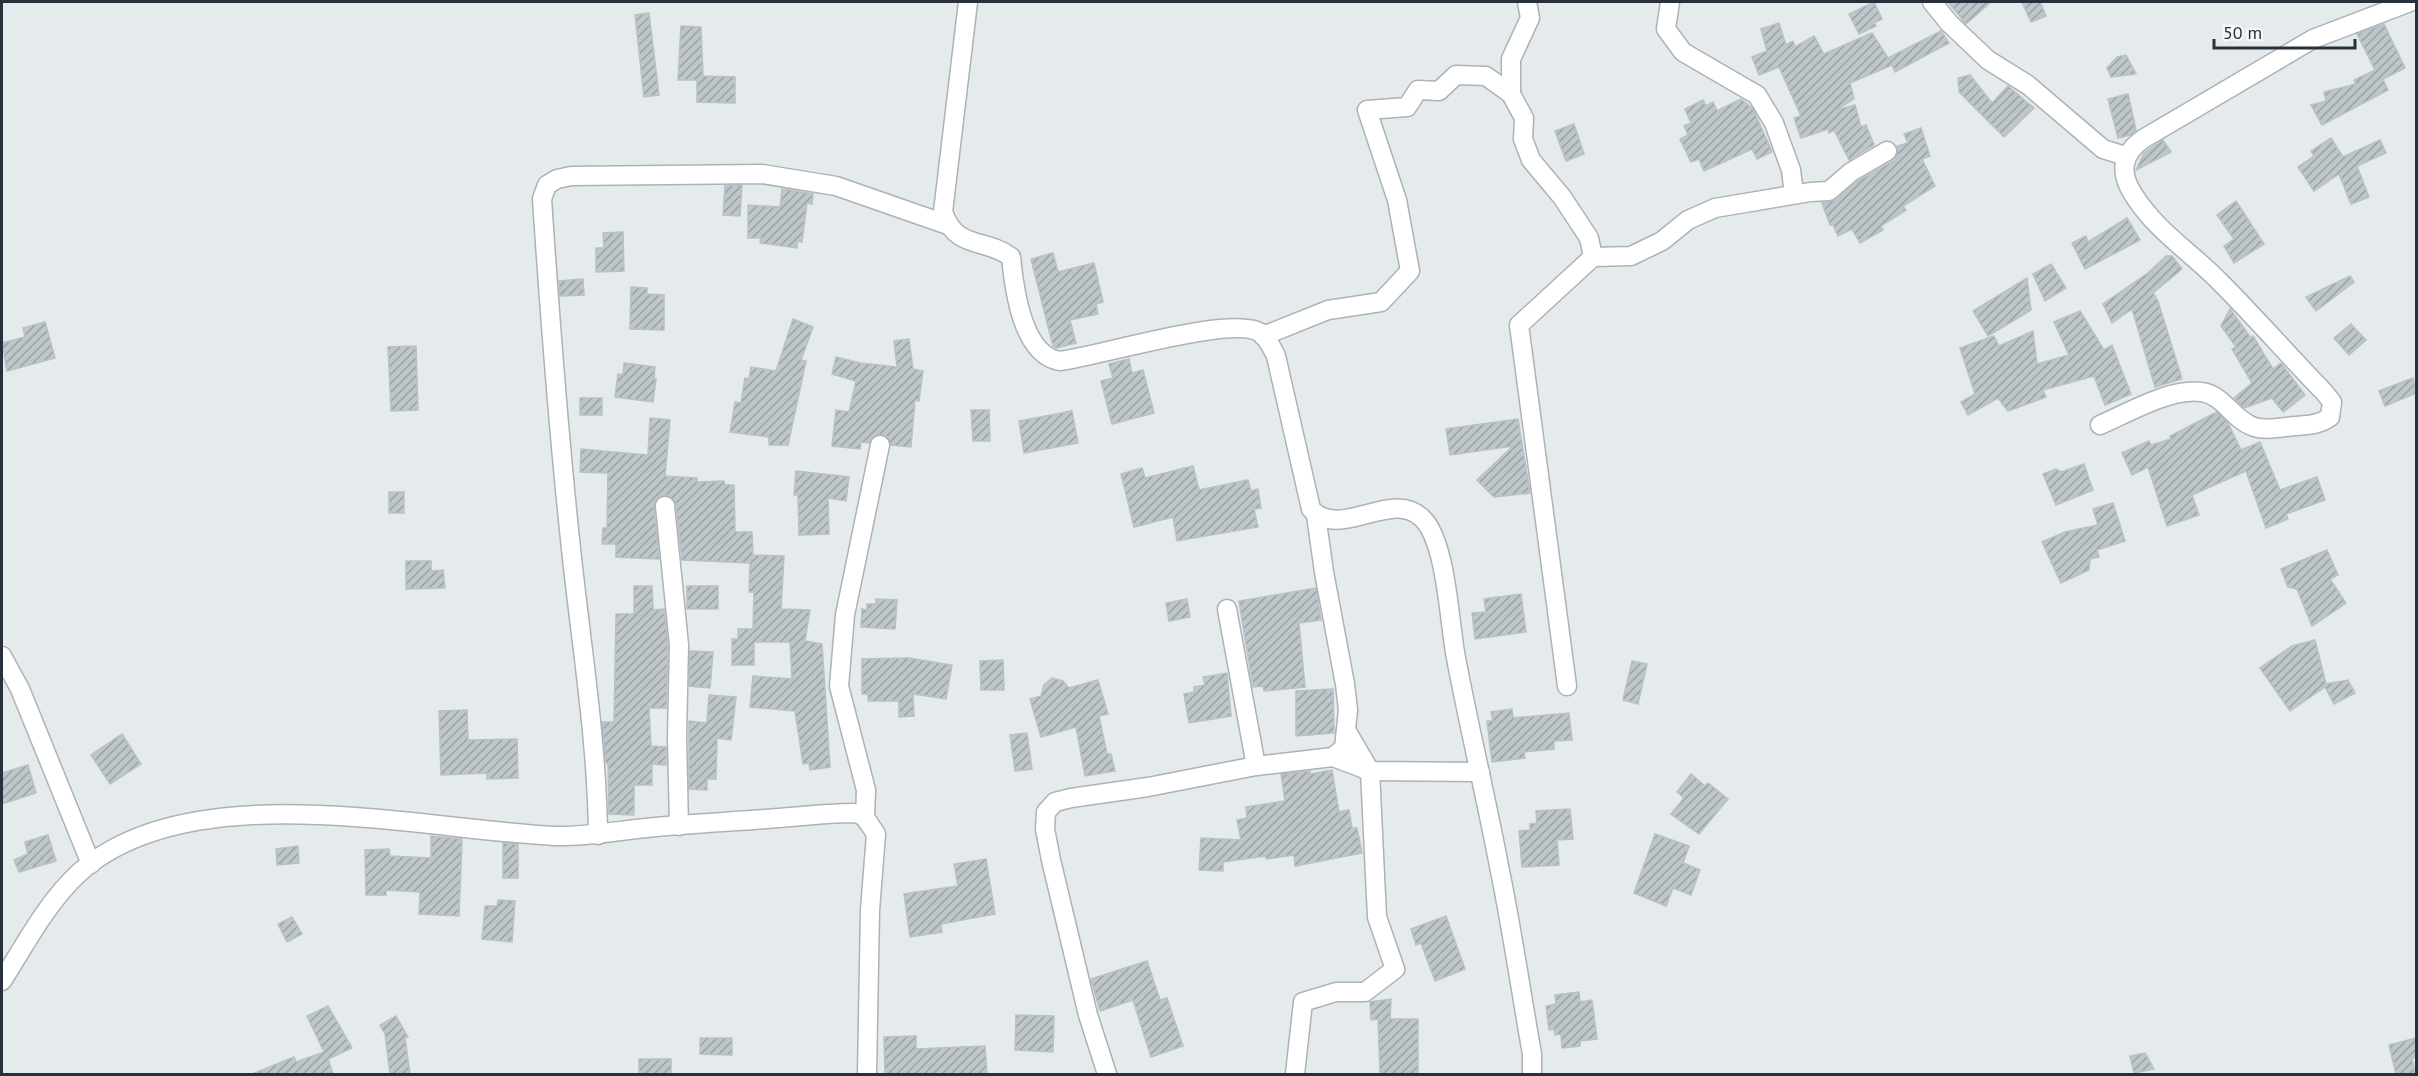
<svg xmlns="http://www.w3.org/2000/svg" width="2418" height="1076" font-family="'PT Sans',sans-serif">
<defs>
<pattern id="building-hatch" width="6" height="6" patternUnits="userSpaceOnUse" patternTransform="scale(1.5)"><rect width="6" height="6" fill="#bec6ca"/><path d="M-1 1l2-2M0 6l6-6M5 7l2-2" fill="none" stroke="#9aa1a5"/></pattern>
</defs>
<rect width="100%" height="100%" fill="#e5eaed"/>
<g fill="url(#building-hatch)" stroke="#b8c1c5" stroke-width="1.5">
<polygon points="1874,2 1882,19 1874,23 1876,26 1859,34 1849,14"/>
<polygon points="1948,2 1991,2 1966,24"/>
<polygon points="2022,2 2040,2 2046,16 2031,22"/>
<polygon points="649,13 659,95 644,97 635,15"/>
<polygon points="1779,23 1786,45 1793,41 1795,47 1814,36 1824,54 1872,33 1888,58 1941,31 1949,43 1895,72 1892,65 1850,83 1854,99 1836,110 1855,105 1861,127 1866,125 1874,145 1849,160 1834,130 1829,133 1828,129 1801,138 1794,118 1801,116 1779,67 1759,75 1752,57 1767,51 1761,29"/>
<polygon points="2384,24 2405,68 2383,79 2388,90 2322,125 2311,105 2326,101 2324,92 2356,84 2354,80 2375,70 2357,34"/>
<polygon points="681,26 701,27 703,76 735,77 735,103 697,102 697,80 678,80"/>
<polygon points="2126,55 2136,74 2111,77 2107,68 2117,57"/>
<polygon points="1970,75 1992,103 2008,86 2034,108 2004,137 1959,92 1958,78"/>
<polygon points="2128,94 2136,130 2130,135 2118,138 2108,99"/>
<polygon points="1741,99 1753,109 1772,152 1757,159 1752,149 1704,171 1699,159 1691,162 1680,139 1688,135 1684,126 1691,123 1685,109 1703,100 1706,106 1713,102 1717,111"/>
<polygon points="1574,124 1584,154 1566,161 1555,131"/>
<polygon points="1921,128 1930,156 1922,159 1935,186 1903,206 1906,210 1881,226 1883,230 1860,243 1852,229 1838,236 1833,225 1830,225 1822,203 1836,200 1858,181 1893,161 1897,156 1897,146 1908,143 1904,134"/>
<polygon points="2331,138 2343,157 2380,140 2386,153 2357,166 2369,197 2351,204 2339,174 2314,191 2298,167 2314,156 2311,151"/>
<polygon points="2163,140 2171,152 2136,170 2144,153"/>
<polygon points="742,185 740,216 723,215 725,186"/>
<polygon points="782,189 813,194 812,204 807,203 802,242 797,241 797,248 760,243 761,238 748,238 748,205 780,207"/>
<polygon points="2236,201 2264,244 2234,263 2224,246 2234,239 2217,215"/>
<polygon points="2127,218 2140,240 2085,269 2072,243 2086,236 2088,242"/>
<polygon points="623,232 624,271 596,272 596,248 604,248 603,233"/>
<polygon points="1053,253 1058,272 1094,263 1103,302 1096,304 1098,314 1070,320 1076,343 1057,348 1053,346 1031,259"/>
<polygon points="2166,256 2172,256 2182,269 2153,293 2158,301 2182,379 2155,387 2132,309 2112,323 2103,304 2148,273"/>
<polygon points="2051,264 2066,288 2045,301 2033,274"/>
<polygon points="2350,276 2354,282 2316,311 2306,297"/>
<polygon points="2027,278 2031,310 1988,336 1973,311"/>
<polygon points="583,279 584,295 560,296 559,281"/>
<polygon points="631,287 647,288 647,294 664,295 664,330 630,329"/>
<polygon points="2230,309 2251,338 2253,336 2273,369 2281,363 2305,395 2283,412 2272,398 2244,408 2234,398 2252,383 2232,349 2236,347 2221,326"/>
<polygon points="2080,311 2104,350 2112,345 2131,394 2105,405 2094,376 2043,390 2046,397 2008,411 1998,398 1968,415 1961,402 1975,394 1960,348 1994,336 1999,346 2033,331 2037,364 2069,355 2054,322"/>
<polygon points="793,319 813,327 801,360 806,361 788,445 769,445 769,437 730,432 735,402 741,403 745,378 749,379 751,367 776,371"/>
<polygon points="45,322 55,358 7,371 2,343 25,337 23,328"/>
<polygon points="2351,324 2366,340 2349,355 2334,338"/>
<polygon points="909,339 913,369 923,371 919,401 915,400 911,447 891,445 888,437 882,434 872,437 869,443 861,442 860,449 832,446 836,410 849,412 856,381 832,374 836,357 860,363 897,367 894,341"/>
<polygon points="416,346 418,410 391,411 388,347"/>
<polygon points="1129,359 1132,373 1143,370 1154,413 1112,424 1101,381 1113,378 1109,364"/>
<polygon points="624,363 655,367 654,379 656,379 653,402 615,397 618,374 623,375"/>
<polygon points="2413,378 2416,393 2385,406 2379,391"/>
<rect x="580" y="398" width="22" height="17"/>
<polygon points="971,410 989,410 990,441 973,441"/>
<polygon points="1072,411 1078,443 1024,453 1019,421"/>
<polygon points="2217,412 2228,423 2241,450 2260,442 2280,490 2317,477 2325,500 2286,514 2288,519 2266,528 2246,471 2192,495 2199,515 2167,526 2148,467 2132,475 2122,453 2149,441 2151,445 2171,439 2170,436"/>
<polygon points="650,418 670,420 665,476 697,478 697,482 724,481 725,485 734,485 735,532 752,532 753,555 784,556 781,609 810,610 805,641 822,644 830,767 810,770 809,763 803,764 795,711 750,707 753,676 792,679 790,642 754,642 754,665 732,665 732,639 738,639 738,629 753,629 754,592 749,592 750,563 682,560 676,504 670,496 664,495 658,497 654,507 659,559 616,557 616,544 602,544 603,528 607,528 608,473 580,472 581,449 648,455"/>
<polygon points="1518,419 1530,493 1494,497 1477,480 1513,446 1450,455 1446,429"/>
<polygon points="2084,464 2093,490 2056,505 2043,474 2056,469 2061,472"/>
<polygon points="1193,466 1199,490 1248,480 1251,491 1258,489 1261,508 1254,509 1258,527 1177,541 1173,517 1134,527 1121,474 1142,468 1145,478"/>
<polygon points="796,471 849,477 846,501 828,498 829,534 799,535 798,495 794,495"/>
<rect x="389" y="492" width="15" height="21"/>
<polygon points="2113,503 2125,541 2097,550 2099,557 2090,559 2089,570 2061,583 2042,542 2065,532 2098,525 2093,509"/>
<polygon points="2327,550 2338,575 2330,579 2346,603 2312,626 2297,589 2288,587 2281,569"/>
<polygon points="406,561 431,561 431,571 443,570 445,588 406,589"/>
<polygon points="634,586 652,586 653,610 664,609 668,645 666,708 649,708 651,746 666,747 666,765 652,764 652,785 634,785 634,815 609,814 608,763 606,763 602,722 614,722 616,614 634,614"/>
<rect x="687" y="586" width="31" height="23"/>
<polygon points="1316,588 1321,620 1299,623 1305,687 1264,691 1263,686 1253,687 1239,601"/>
<polygon points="1521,594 1526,632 1475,639 1472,613 1486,612 1484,599"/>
<polygon points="876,599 897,600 895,629 861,627 862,609 867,610 867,604 876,604"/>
<polygon points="1187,599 1190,617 1169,621 1166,603"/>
<polygon points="2315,640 2326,684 2348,680 2355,693 2334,704 2325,687 2290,711 2260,668 2292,646"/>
<polygon points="690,651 713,652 710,688 689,686"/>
<polygon points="909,658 952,665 946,699 913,694 914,716 899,717 899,701 868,701 868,694 862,694 862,659"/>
<polygon points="1003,660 1004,690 981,690 980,661"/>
<polygon points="1632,661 1647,664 1638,704 1623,700"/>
<polygon points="1227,673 1231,716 1189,723 1184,694 1194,692 1194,687 1205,685 1203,677"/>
<polygon points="1052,678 1063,681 1069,688 1098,680 1108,714 1099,716 1107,754 1111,754 1115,771 1085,776 1076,727 1041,737 1030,699 1041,696 1044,685"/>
<polygon points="1333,689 1334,733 1296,736 1296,691"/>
<polygon points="709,695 736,697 731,740 717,738 716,779 707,779 707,790 689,789 689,721 707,723"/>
<polygon points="1512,709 1513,718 1569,713 1572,740 1554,741 1554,749 1524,752 1525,758 1492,762 1487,721 1493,721 1491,712"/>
<polygon points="467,710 468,740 517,739 518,778 487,779 487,773 441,775 439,711"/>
<polygon points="1027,733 1032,769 1015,771 1010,735"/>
<polygon points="122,734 141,764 110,784 91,755"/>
<polygon points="28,765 36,793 2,804 2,773"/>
<polygon points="1332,770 1339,812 1349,810 1352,828 1357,828 1362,853 1295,866 1294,855 1266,859 1266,856 1223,862 1223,871 1199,870 1201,838 1241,840 1237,820 1247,818 1246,807 1285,801 1281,774 1310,771 1310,774"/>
<polygon points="1691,774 1705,786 1708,783 1728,799 1699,834 1671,814 1684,798 1677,792"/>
<polygon points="1570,809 1573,839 1557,840 1559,865 1522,867 1519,831 1530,830 1530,824 1537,823 1536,811"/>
<polygon points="1655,834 1689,846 1683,863 1700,870 1691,895 1673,888 1666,906 1634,893"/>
<polygon points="48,835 56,861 19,872 14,860 28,854 25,842"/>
<polygon points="431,836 462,839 459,916 419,914 420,892 386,890 386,895 366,895 365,850 389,849 390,856 431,858"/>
<polygon points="503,843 518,844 518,878 503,878"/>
<polygon points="298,846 299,863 277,865 276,849"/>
<polygon points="986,859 995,914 941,924 942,932 910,937 904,894 958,886 954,864"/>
<polygon points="498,900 515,901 512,942 482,939 485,906 497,906"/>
<polygon points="1446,916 1465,969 1435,981 1421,943 1416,945 1411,929"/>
<polygon points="292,917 302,934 287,942 278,924"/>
<polygon points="1147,961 1160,1000 1167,998 1183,1046 1151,1057 1133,1000 1100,1011 1091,979"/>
<polygon points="1579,992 1580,1002 1592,1000 1597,1039 1580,1041 1580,1046 1562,1048 1561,1034 1555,1035 1554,1029 1549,1030 1546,1006 1556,1004 1555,995"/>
<polygon points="1391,999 1390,1019 1418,1019 1418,1074 1380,1074 1378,1019 1371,1020 1370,1002"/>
<polygon points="328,1006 352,1048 328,1059 333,1074 252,1074 294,1057 296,1062 324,1052 307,1016"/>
<polygon points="1016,1015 1054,1016 1053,1052 1015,1050"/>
<polygon points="396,1016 408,1037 405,1038 410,1074 390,1074 385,1034 380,1025"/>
<polygon points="916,1036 916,1049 985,1046 987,1074 885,1074 884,1037"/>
<polygon points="700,1038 732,1038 732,1055 700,1054"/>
<polygon points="2416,1038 2416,1057 2412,1058 2415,1074 2396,1074 2389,1045"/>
<polygon points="2145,1053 2154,1069 2134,1073 2130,1056"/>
<rect x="639" y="1059" width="32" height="15"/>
</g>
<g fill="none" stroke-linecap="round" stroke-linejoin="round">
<defs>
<g id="street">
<path d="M968,2l-25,210c14,39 41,25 68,45 3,31 11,98 49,104 37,-4 173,-47 201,-28 7,6 11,15 15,23l35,153c29,32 81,-21 111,9 25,24 27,105 34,140 13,69 30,139 43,208 13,63 22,126 33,188v20"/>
<polyline points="1527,2 1530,18 1511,59 1511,94 1524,118 1523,139 1531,160 1562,197 1589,238 1593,257 1631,256 1662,241 1688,220 1715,208 1810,192 1829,191 1851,172 1887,151"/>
<polyline points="1670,2 1666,29 1683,52 1757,95 1774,123 1791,170 1794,194"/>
<polyline points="1932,2 1949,23 1988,60 2028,85 2103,149 2125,156"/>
<polyline points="1263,336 1328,310 1381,302 1410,271 1397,200 1367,110 1407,107 1418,90 1439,91 1456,75 1486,76 1511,94"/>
<path d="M2100,425c28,-12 70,-37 101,-33 22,2 32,28 53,35 12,4 28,0 41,-1 13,-1 24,-1 35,-9l2,-15 -8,-10c-35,-36 -68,-74 -104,-110 -28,-29 -65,-52 -87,-88 -14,-22 -11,-40 10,-55l170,-100 97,-37"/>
<polyline points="665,506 679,645 677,737 679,826"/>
<polyline points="1227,609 1256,766"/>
<polyline points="2,656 20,689 91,864"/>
<polyline points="1567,686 1519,325 1593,257"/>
<polyline points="1333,757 1370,771 1480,772"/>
<polyline points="865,818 866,790 839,686 845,615 880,445"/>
<path d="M598,835c-1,-93 -16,-185 -26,-277 -13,-119 -22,-239 -30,-359l5,-14 10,-6 14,-3 191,-2 74,12 112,39"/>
<path d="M2,981c23,-36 45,-79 78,-109 110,-98 338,-43 474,-36 31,1 61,-5 92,-8 40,-4 80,-6 120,-9 30,-2 59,-6 88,-6l10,3 12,18 -6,76 -3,164"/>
<polyline points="1107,1074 1088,1015 1051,860 1045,829 1046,812 1055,802 1071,798 1148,787 1256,766 1333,757 1344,748 1348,710 1345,684 1324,572 1316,515"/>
<polyline points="1295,1074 1303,1002 1336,992 1365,992 1395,969 1377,917 1370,771 1346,730"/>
</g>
</defs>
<use href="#street" stroke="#acb2b8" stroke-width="21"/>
<use href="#street" stroke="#fff" stroke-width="18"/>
</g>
<rect width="2418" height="1076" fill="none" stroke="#26313c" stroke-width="6"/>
<path d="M2214 39v9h141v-9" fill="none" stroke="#26313c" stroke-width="3"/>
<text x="2223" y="39" font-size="18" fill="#26313c" stroke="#f5f8f9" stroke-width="4.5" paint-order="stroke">50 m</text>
</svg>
